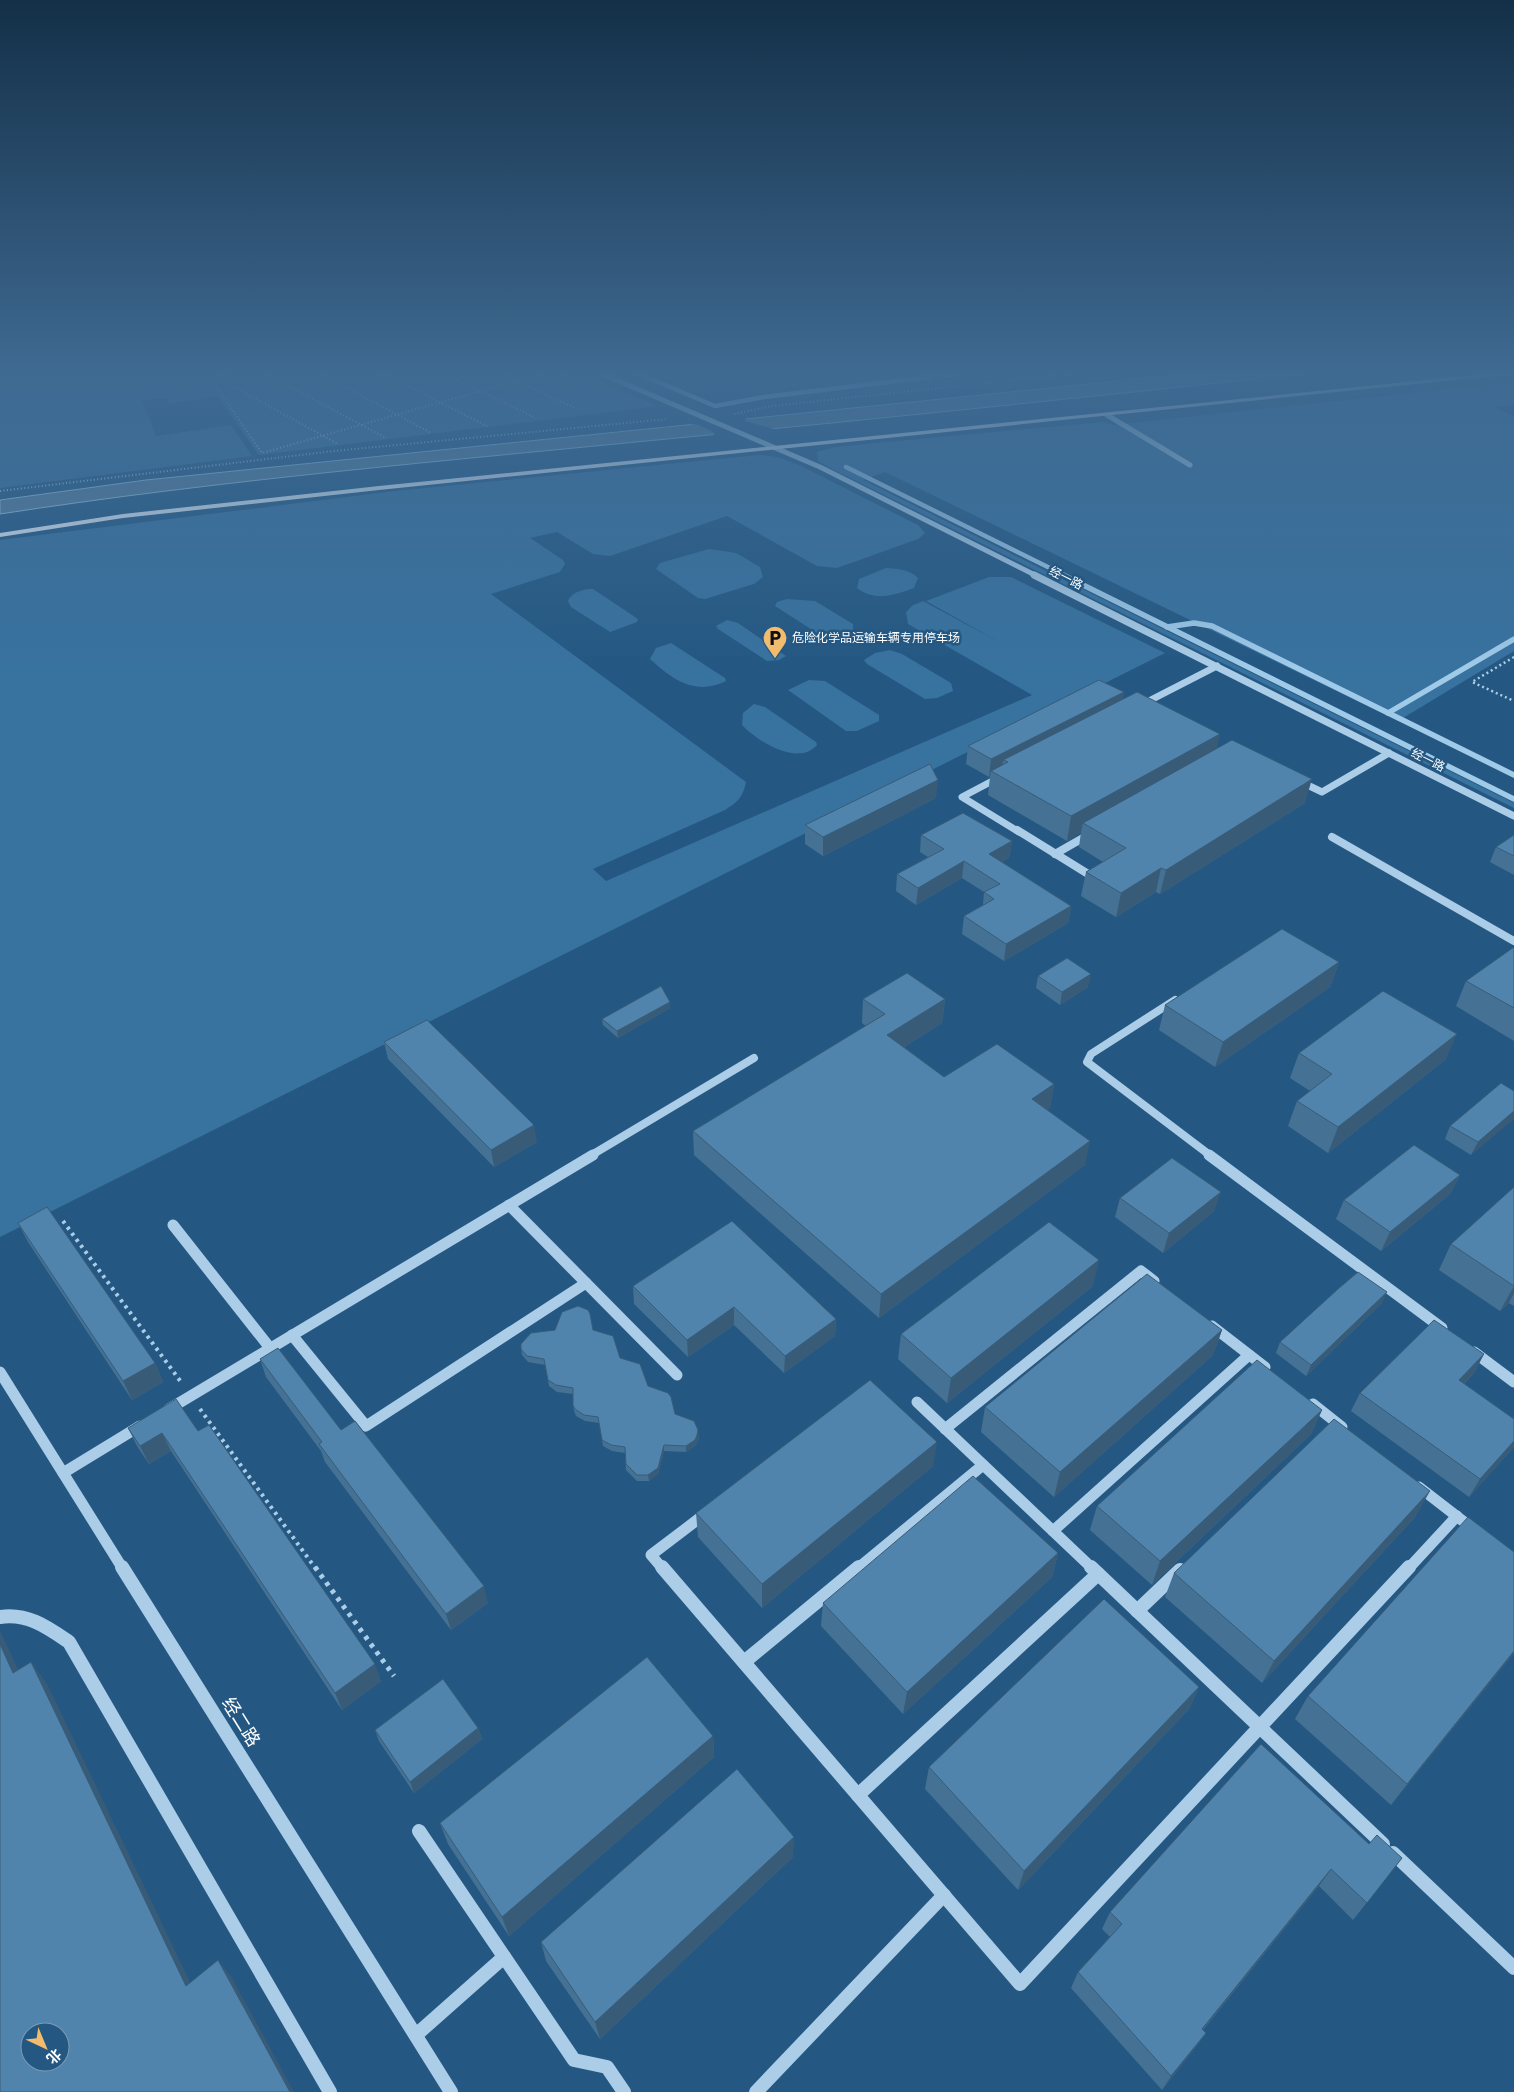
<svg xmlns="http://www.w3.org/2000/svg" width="1514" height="2092" font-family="Helvetica,'Noto Sans SC',sans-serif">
<rect width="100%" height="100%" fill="#245882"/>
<g fill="#38729f">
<polygon points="0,374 583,374 658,406 259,455 217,396 169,404 167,398 142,400 156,436 231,425 252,456 0,488"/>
<polygon points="1514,382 1514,405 1494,407 1514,416 1514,651 1398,721 885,472 863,480 1514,803 1514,808 834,470 818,461 817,452 835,447 1102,422 1113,425"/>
<path d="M760,455l18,2 23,9 117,59 7,8 -7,6 -81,29 -20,-2 -90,-50 -117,40 -17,-2 -36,-22 -27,6 33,22 2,4 -5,8 -69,22 255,188c-3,15 -8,20 -21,28l-132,59 13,12 426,-186 -124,-71 -2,-12 7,-7 10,-4 78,42 -75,-42 63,-24h22l154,76 -1165,584v-697l395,-49z"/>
<polygon points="709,549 736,553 760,567 763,577 754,584 705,599 698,598 656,569 660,563"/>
<path d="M886,568c12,1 23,1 32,10l-4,10c-19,7 -39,14 -57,0l2,-9z"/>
<path d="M589,589h4l45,30 -1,3 -27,10 -39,-25 -3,-6c3,-8 12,-11 21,-12z"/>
<polygon points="787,599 815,601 853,624 853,631 831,642 775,606 777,602"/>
<polygon points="727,620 738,623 786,656 779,660 767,661 718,629 716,626"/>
<path d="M671,643l54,35 1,3c-31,15 -53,-1 -76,-22l6,-11z"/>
<polygon points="890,650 902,654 951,683 953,691 937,698 925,699 867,664 864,660 875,653"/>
<polygon points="809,680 825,681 879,715 879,721 857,731 846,731 788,690"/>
<path d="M754,704l11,3 51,35 1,3c-19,22 -60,-4 -75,-20l1,-12z"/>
</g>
<path fill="#587e9b" stroke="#9fcae8" d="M1187,374h114c-211,23 -423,45 -634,65 -223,22 -446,41 -667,75v-14l146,-20z"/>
<polygon fill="#245882" points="747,418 745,421 781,431 712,437 715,433 699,425 680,423"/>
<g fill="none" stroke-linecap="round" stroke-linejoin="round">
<g stroke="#9fcae8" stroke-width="4.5">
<polyline points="639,374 715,406 764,397 930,377"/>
<polyline points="942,376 954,374"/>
<polyline points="846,467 1066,576"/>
</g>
<g stroke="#9fcae8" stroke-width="5.5">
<polyline points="1063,575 1514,799"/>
<polyline points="1167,627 1194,623 1212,626 1514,775"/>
<polyline points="1388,713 1514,639"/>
</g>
<g stroke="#abcde7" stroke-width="2" stroke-dasharray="1 2.5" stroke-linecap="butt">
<polyline points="226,374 212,380 262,453 540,374"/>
<polyline points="266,374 386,438"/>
<polyline points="321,374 431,433"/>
<polyline points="383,374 487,426"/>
<polyline points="444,374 536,418"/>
<polyline points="500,374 575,408"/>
<polyline points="563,374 593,387"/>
<polyline points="932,374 952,385"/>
<polyline points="216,377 338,444"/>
<polyline points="734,414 772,406 1070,374"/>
<polyline points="0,491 334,451 668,419"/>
</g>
<polyline stroke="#abcde7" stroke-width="2.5" stroke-dasharray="2 3" stroke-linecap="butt" points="1514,657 1472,682 1514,701"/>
<g stroke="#abcde7" stroke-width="4" stroke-dasharray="3 4.5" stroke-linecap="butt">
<polyline points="63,1221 181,1382"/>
<polyline points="200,1409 316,1569"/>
</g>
<polyline stroke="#abcde7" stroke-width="5" stroke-dasharray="4 5.5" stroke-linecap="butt" points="315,1567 394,1676"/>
<g stroke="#abcde7" stroke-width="5">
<polyline points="602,374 820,467 1037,576"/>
<polyline points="1107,415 1190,465"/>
</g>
<g stroke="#abcde7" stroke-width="7">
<polyline points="1034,575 1514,816"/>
<polyline points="1141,705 1217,666"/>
<polyline points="998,778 962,797 1019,832"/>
<polyline points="1299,781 1322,792 1389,753"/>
</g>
<g stroke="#abcde7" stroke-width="8">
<polyline points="1017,830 1093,877"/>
<polyline points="1332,837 1514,941"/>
<polyline points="1055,854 1090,834"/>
<polyline points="1175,1000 1091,1054 1087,1062 1211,1156"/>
<polyline points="590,1156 754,1058"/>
</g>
<g stroke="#abcde7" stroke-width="11">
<polyline points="1209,1155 1442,1328"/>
<polyline points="509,1205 677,1375"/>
<polyline points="173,1225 270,1348"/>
<polyline points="1212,1326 1265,1367"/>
<polyline points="292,1335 366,1426 586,1283"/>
<polyline points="1474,1352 1514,1382"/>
<polyline points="0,1372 123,1569"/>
<polyline points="917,1402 1093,1569"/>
<polyline points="1313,1404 1342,1427"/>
<polyline points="169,1409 593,1155"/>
<polyline points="945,1429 1141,1271 1154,1281"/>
<polyline points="63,1473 140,1426"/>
<polyline points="1419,1487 1472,1528"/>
<polyline points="1053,1531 1249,1355"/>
<polyline points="663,1569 651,1555 705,1514"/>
<polyline points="857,1569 983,1465"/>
<polyline points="1408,1569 1457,1516"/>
</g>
<g stroke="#abcde7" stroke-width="14">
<polyline points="122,1567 451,2092"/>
<polyline points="662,1567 1020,1984 1409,1567"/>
<polyline points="1091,1567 1383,1844"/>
<polyline points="1137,1611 1180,1570"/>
<path d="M0,1617c28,-4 47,10 69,25l261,450"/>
<polyline points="744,1662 859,1567"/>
<polyline points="858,1795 1098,1574"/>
<polyline points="419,1831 574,2060 607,2067 624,2092"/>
<polyline points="1393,1853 1514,1968"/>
<polyline points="416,2035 504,1957"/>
<polyline points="756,2092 944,1895"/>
</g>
<polygon fill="#edf5fd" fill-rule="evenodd" points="1486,374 1513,374 379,490 123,518 0,537 0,533 123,514 379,486"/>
</g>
<g fill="#457294">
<polygon points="1124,692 1122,700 1217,748 1305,803 1160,894 1156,892 1116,917 1081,896 1086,872 1103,862 1079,847 1081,832 1067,841 988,795 990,777 989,777 966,764 968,746"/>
<polygon points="936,798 823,856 805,844 805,825"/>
<polygon points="921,835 1012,841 1009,858 1002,862 1071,906 1068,923 1004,961 962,934 964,916 983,905 984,892 962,878 916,905 896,891 897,874 928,857 920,852"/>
<polygon points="1514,835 1514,875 1490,862 1496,847"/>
<polygon points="1514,947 1514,1041 1456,1006 1466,981"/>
<polygon points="1339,962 1330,987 1215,1067 1159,1030 1165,1005"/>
<polygon points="1038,976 1088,987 1060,1005 1036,988"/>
<polygon points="863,999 945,999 942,1023 904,1047 944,1077 1054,1084 1050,1108 1047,1110 1085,1165 879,1318 694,1155 693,1131 866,1026 862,1023"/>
<polygon points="670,1002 670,1008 618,1038 603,1025 602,1019"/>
<polygon points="384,1042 537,1142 494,1167 388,1059"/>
<polygon points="1299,1053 1446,1059 1328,1153 1288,1126 1297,1101 1310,1091 1290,1078"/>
<polygon points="1514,1091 1471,1155 1445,1139 1450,1126"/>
<polygon points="1460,1175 1450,1194 1381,1251 1336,1219 1344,1200"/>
<polygon points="1514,1187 1514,1306 1509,1303 1500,1311 1439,1270 1451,1244"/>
<polygon points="1120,1198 1214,1211 1163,1253 1115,1217"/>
<polygon points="18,1223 155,1363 163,1382 132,1400 28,1242"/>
<polygon points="633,1286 836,1319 835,1336 784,1373 734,1325 688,1357 634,1304"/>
<polygon points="1093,1286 947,1403 898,1359 901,1334"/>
<polygon points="1382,1303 1306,1376 1276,1353 1280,1342"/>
<polygon points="593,1330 675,1414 699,1436 698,1441 695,1446 686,1452 664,1451 658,1474 649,1481 637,1481 626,1470 625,1453 612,1451 603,1446 599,1423 585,1421 576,1416 574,1411 573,1405 573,1394 557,1392 549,1386 545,1365 528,1362 522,1355 521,1349"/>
<polygon points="1222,1330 1213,1355 1054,1497 981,1432 985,1407"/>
<polygon points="1484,1354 1474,1373 1464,1384 1514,1447 1469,1497 1351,1411 1360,1393"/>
<polygon points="260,1359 341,1430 488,1603 451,1630 325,1462 321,1451 266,1377"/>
<polygon points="1322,1410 1311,1434 1152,1585 1090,1530 1097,1506"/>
<polygon points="128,1428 198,1431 381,1681 342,1710 171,1451 149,1464 137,1446"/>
<polygon points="933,1466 762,1608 698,1537 696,1513"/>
<polygon points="1416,1516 1262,1683 1165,1597 1174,1573"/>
<polygon points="1514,1552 1514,1653 1391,1805 1295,1719 1308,1696"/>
<polygon points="1058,1553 1052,1577 903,1714 821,1626 823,1603"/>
<polygon points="1199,1687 1189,1709 1018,1890 925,1789 929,1767"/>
<polygon points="478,1728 482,1739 414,1793 379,1741 375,1730"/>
<polygon points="713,1736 714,1757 509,1936 448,1844 440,1823"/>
<polygon points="1369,1844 1402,1858 1353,1920 1319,1886 1203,2030 1206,2033 1195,2048 1162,2090 1071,1988 1078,1972 1110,1937 1102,1929 1110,1912"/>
<polygon points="793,1857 600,2039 546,1961 541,1942"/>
</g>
<g fill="#385c78">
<polygon points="1124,692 1120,710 1008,762 1003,760 1002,771 991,771 990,777 989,777 991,759"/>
<polygon points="1220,734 1215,757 1083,823 1081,832 1067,841 1071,816"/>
<polygon points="1312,779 1305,803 1160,894 1166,870"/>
<polygon points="938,780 936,798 823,856 823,837"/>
<polygon points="1012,841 1009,858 987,871 989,854"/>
<polygon points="964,861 962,878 916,905 918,888"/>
<polygon points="1161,868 1156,892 1116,917 1121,893"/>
<polygon points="1071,906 1068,923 1004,961 1006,944"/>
<polygon points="1339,962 1330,987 1215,1067 1223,1042"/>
<polygon points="1091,974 1088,987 1060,1005 1062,992"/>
<polygon points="945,999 942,1023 885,1059 887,1035"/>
<polygon points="670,1002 670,1008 618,1038 617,1031"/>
<polygon points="1457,1034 1446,1059 1328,1153 1338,1127"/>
<polygon points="1054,1084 1050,1108 1027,1123 1032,1099"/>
<polygon points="1514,1111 1514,1119 1471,1155 1478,1142"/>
<polygon points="534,1125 537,1142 494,1167 491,1150"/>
<polygon points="1090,1141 1085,1165 879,1318 881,1294"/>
<polygon points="1460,1175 1450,1194 1381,1251 1390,1232"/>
<polygon points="1221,1192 1214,1211 1163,1253 1169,1233"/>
<polygon points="1099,1260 1093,1286 947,1403 951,1378"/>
<polygon points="1514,1286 1514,1293 1509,1303 1500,1311"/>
<polygon points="1387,1292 1382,1303 1306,1376 1311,1365"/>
<polygon points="734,1307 734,1325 688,1357 687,1340"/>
<polygon points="836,1319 835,1336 784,1373 785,1356"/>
<polygon points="1222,1330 1213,1355 1054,1497 1060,1472"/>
<polygon points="1484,1354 1474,1373 1449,1399 1459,1380"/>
<polygon points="155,1363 163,1382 132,1400 123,1381"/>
<polygon points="1322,1410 1311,1434 1152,1585 1160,1561"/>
<polygon points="698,1430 699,1436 698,1441 695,1446 686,1452 686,1446"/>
<polygon points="162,1433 171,1451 149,1464 140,1446"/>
<polygon points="1514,1441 1514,1447 1469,1497 1480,1479"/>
<polygon points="937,1442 933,1466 762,1608 762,1584"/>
<polygon points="664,1445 664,1451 658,1474 649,1481 648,1475"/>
<polygon points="1430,1491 1416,1516 1262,1683 1274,1661"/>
<polygon points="1058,1553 1052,1577 903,1714 907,1692"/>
<polygon points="484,1586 488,1603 451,1630 446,1614"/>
<polygon points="0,1631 30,1695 13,1673 0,1644"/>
<polygon points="1514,1651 1514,1653 1391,1805 1407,1784"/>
<polygon points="31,1662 47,1684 200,2003 186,1986"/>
<polygon points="375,1664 381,1681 342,1710 335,1693"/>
<polygon points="1199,1687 1189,1709 1018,1890 1024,1871"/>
<polygon points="478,1728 482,1739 414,1793 410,1782"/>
<polygon points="713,1736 714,1757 509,1936 502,1917"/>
<polygon points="794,1837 793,1857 600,2039 595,2022"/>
<polygon points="1331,1869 1319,1886 1191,2044 1202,2029"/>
<polygon points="218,1960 232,1978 294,2092 290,2092"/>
<polygon points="1206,2033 1195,2048 1162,2090 1171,2076"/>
</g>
<g fill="#5084ac" stroke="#385c78" fill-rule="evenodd">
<polygon points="1099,680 1124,692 991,759 968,746"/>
<polygon points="1137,692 1220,734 1071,816 991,771 1008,762 1003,760"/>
<polygon points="1232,740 1312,779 1166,870 1161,868 1121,893 1086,872 1126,848 1083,823"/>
<polygon points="930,764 938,780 823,837 805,825"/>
<polygon points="963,813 1012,841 989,854 1071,906 1006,944 964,916 994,899 984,892 1000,884 964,861 918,888 897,874 944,849 921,835"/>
<polygon points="1514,835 1514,856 1496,847"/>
<polygon points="1282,929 1339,962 1223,1042 1165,1005"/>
<polygon points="1514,947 1514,1008 1466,981"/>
<polygon points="1067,958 1091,974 1062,992 1038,976"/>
<polygon points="907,973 945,999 887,1035 944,1077 997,1044 1054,1084 1032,1099 1090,1141 881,1294 693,1131 885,1014 863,999"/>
<polygon points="661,986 670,1002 617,1031 602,1019"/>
<polygon points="1383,991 1457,1034 1338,1127 1297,1101 1332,1074 1299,1053"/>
<polygon points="427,1020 534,1125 491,1150 384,1042"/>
<polygon points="1501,1083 1514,1091 1514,1111 1478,1142 1450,1126"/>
<polygon points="1414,1145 1460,1175 1390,1232 1344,1200"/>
<polygon points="1172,1158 1221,1192 1169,1233 1120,1198"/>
<polygon points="1514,1187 1514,1286 1451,1244"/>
<polygon points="47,1207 155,1363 123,1381 18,1223"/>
<polygon points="732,1221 836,1319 785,1356 734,1307 687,1340 633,1286"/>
<polygon points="1049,1222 1099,1260 951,1378 901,1334"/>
<polygon points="1358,1272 1387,1292 1311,1365 1280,1342 1338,1289"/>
<polygon points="1147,1274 1222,1330 1060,1472 985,1407"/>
<polygon points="578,1306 588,1310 590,1314 593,1330 613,1336 620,1358 640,1364 648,1386 668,1393 671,1397 675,1414 694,1421 698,1430 697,1435 695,1440 686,1446 664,1445 658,1468 648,1475 637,1475 626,1464 625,1447 611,1445 602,1440 598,1417 584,1415 575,1409 573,1405 573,1388 556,1385 548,1380 544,1359 527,1356 521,1349 521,1344 531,1333 555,1330 562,1312"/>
<polygon points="1434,1320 1484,1354 1459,1380 1514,1419 1514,1441 1480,1479 1360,1393"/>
<polygon points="278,1348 341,1430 355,1421 484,1586 446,1614 319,1444 322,1442 260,1359"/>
<polygon points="1257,1360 1322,1410 1160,1561 1097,1506"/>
<polygon points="870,1380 937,1442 762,1584 696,1513"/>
<polygon points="176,1399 198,1431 209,1425 375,1664 335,1693 162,1433 140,1446 128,1428"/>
<polygon points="1334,1419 1430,1491 1274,1661 1174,1573"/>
<polygon points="973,1476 1058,1553 907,1692 823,1603"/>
<polygon points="1468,1517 1514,1552 1514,1651 1407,1784 1308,1696"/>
<polygon points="1104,1599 1199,1687 1024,1871 929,1767"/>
<path d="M0,1644l13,29 18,-11 155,324 32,-26 72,132h-290zM30,2032h30v30h-30z"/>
<polygon points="647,1657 713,1736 502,1917 440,1823"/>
<polygon points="443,1679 478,1728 410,1782 375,1730"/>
<polygon points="1261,1744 1369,1844 1377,1835 1402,1858 1367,1903 1331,1869 1202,2029 1206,2033 1171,2076 1078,1972 1122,1924 1110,1912"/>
<polygon points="737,1769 794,1837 595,2022 541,1942"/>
</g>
<linearGradient id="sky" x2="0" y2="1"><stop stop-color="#143048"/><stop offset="0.56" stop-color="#3f6a92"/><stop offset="1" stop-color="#3f6a92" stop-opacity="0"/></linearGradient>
<rect width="1514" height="667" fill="url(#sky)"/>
<defs>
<symbol id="parking-pin" viewBox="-11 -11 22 30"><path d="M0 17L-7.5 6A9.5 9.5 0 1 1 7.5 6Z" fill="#f2bc6e" stroke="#245882"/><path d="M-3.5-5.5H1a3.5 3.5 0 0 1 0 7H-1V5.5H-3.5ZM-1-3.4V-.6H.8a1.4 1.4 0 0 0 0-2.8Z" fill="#111"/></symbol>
</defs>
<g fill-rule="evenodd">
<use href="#parking-pin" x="761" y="624" width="28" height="38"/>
</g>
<g text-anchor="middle" stroke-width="5" stroke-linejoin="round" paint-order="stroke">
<g font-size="12" fill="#fff" stroke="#245882">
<text transform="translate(1066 578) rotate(27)" y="4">经一路</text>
<text transform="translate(1428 760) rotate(27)" y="4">经一路</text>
</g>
<g font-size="12" fill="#fff" stroke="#245882" text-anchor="start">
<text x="792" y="642">危险化学品运输车辆专用停车场</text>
</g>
<g font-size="18" fill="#fff" stroke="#245882">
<text transform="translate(241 1722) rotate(58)" y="6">经二路</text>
</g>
</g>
<g transform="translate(45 2047) rotate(136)"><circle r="24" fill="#245882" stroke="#7c9bb4"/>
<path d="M0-4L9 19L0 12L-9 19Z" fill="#f2bc6e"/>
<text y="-8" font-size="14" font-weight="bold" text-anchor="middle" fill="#ffffff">北</text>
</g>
</svg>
